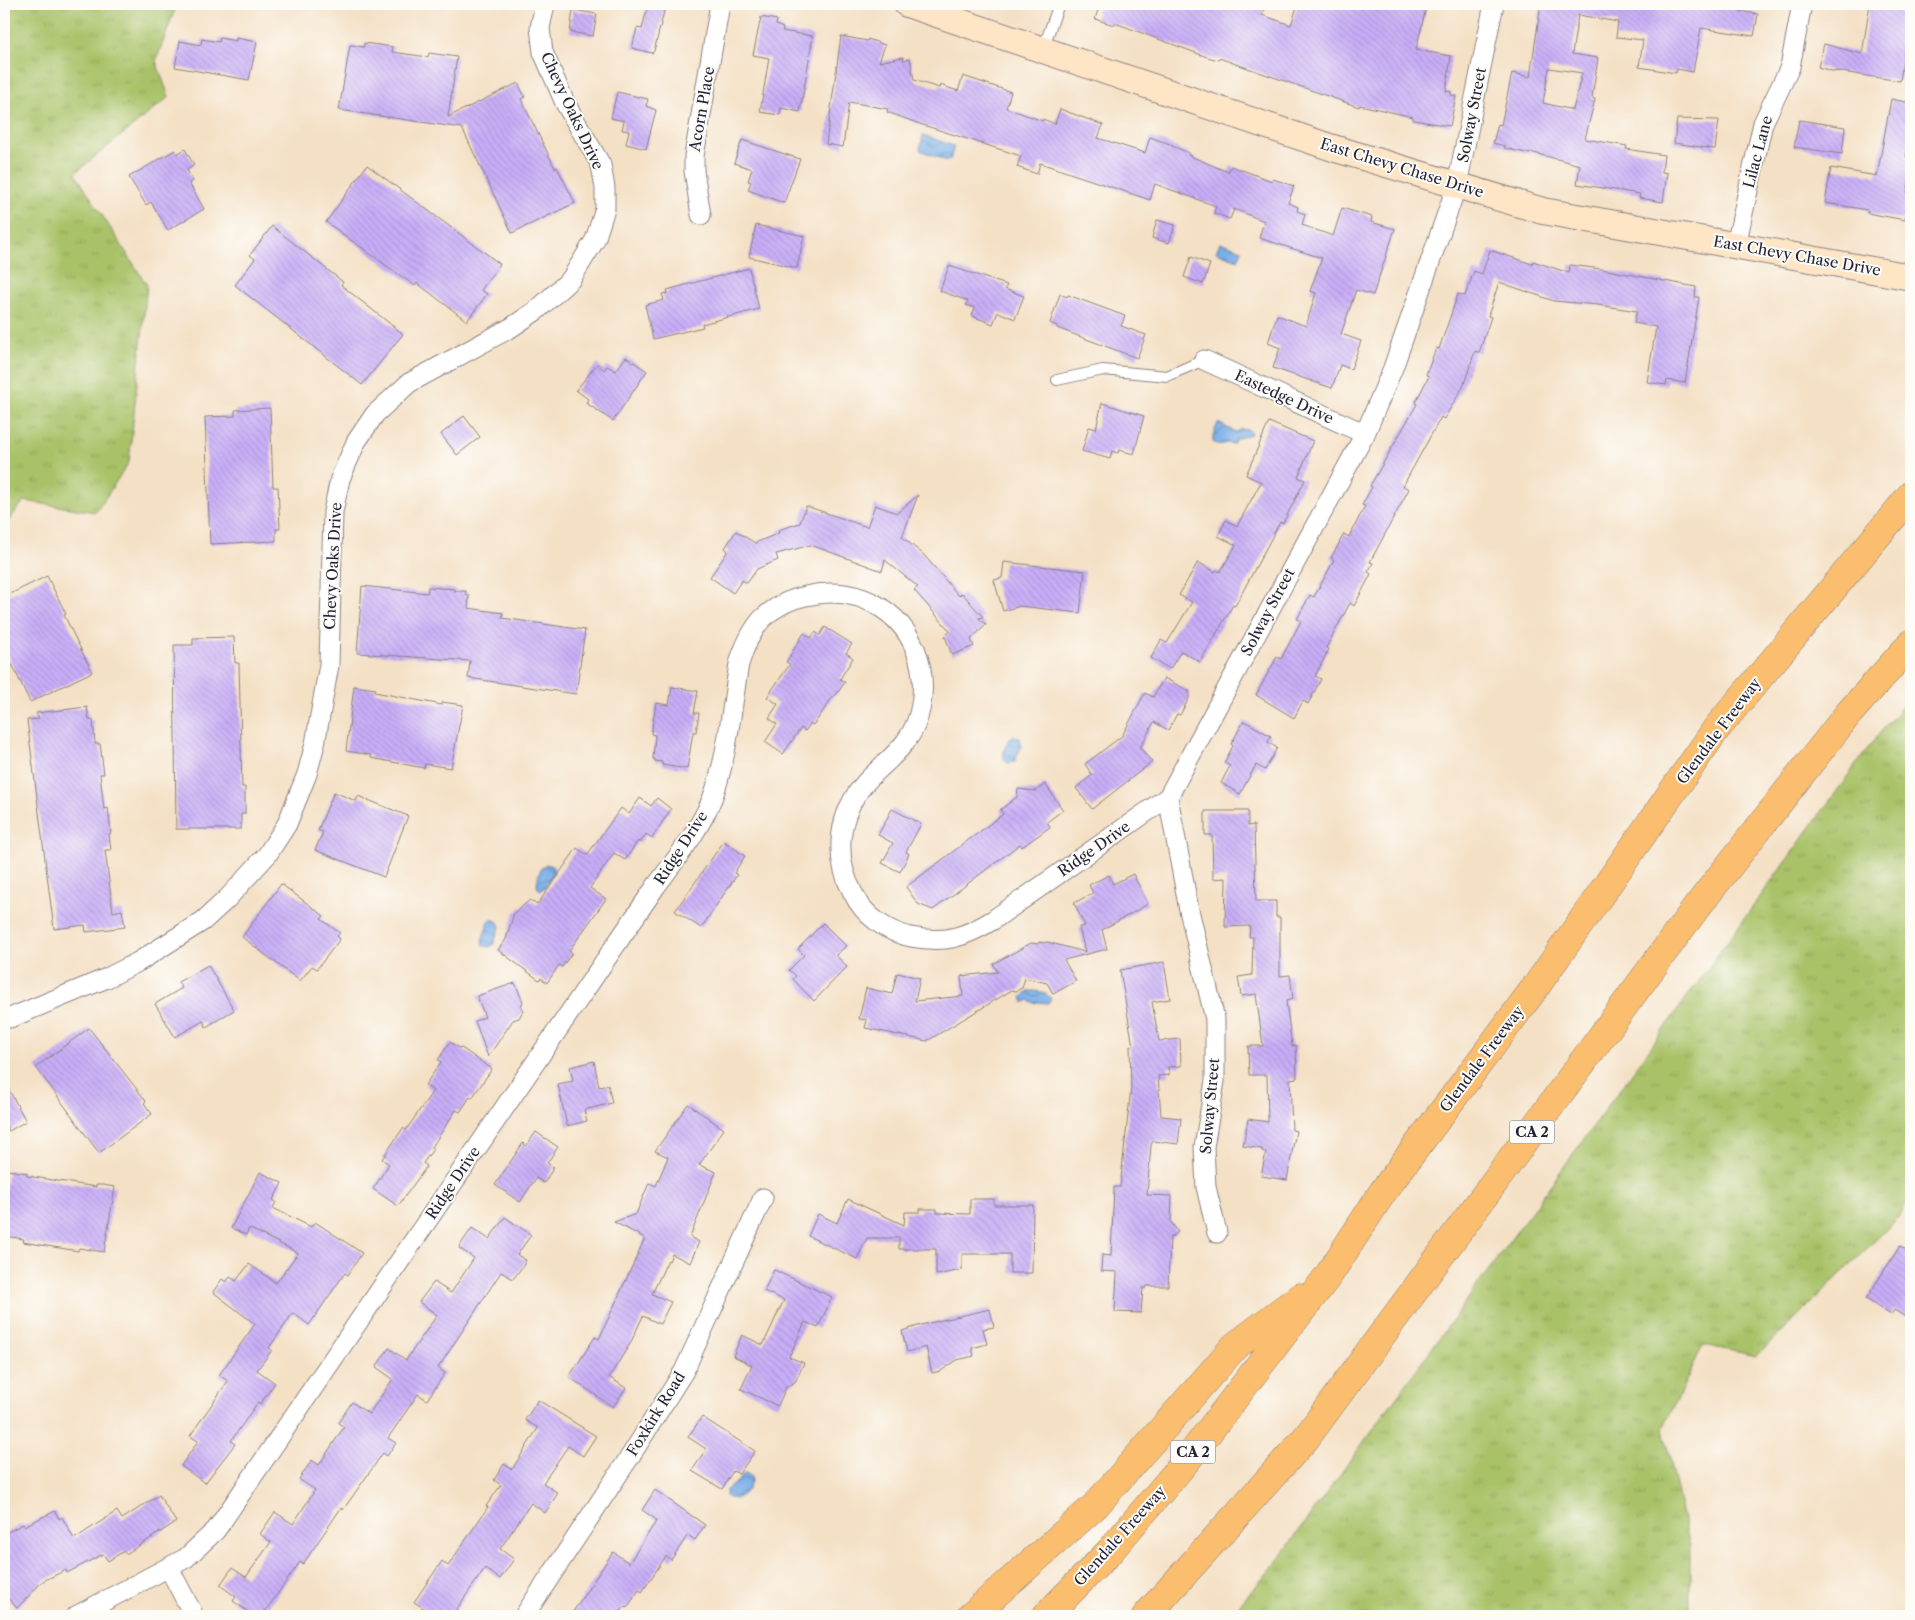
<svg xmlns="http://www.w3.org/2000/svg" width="1915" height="1620" font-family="'Libre Caslon Text',serif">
<defs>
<pattern id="grass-tufts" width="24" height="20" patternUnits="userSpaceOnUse" patternTransform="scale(1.25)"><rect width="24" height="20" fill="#a9c267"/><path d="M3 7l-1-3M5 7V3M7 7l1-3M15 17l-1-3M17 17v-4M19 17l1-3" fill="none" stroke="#91a65a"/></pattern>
<pattern id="water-waves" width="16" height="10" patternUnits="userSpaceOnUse" patternTransform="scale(1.25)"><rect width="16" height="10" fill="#79afe7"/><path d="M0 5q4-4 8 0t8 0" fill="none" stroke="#638ebc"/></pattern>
<pattern id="building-back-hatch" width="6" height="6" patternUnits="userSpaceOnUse" patternTransform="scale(1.25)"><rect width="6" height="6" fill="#c8aef7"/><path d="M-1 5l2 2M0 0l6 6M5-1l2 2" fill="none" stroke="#ac95d5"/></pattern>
</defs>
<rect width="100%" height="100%" fill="#fdfcf7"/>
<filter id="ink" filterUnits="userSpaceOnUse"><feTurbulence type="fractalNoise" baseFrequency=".02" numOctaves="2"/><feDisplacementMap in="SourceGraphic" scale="10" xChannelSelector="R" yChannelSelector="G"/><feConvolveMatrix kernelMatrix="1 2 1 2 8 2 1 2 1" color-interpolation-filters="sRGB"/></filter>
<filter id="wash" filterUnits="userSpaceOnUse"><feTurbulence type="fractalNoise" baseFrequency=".0096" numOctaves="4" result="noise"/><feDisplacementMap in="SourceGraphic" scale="20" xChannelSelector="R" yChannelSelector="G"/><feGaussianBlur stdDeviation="1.12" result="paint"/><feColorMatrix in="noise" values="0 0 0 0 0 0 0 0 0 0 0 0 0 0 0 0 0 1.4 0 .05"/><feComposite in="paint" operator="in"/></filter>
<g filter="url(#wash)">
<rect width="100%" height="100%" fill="#f4e0c5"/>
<g fill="url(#grass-tufts)" stroke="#667251">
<polygon points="4,4 177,4 156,61 169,97 75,173 147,285 129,462 96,512 24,501 4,526"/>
<polygon points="1911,696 1911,1193 1900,1216 1757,1356 1703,1345 1663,1429 1690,1546 1690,1616 1230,1616 1275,1564 1874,740"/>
</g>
<g fill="url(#water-waves)" stroke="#4e6891">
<polygon points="923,135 954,146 950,160 947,161 920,150"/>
<polygon points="1220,242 1242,250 1238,260 1216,252"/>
<polygon points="1218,423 1236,432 1242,429 1249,430 1251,434 1236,439 1233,444 1228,443 1218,445 1213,442 1213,435"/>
<path d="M1016,736l4,2 2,9 -5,8 -2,7 -7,1 -4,-4c-2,-8 3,-21 12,-23z"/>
<path d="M546,864l7,2 1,6 -10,16 -4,2 -3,-3c0,-8 2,-19 9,-23z"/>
<polygon points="492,919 498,922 500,927 493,945 489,947 483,945 482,941 489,921"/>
<path d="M1028,991c9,0 20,0 23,9l-3,3 -11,-1 -3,1 -6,-3 -4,3 -2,-6z"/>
<polygon points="744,1474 748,1474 752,1478 748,1490 736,1499 729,1498 726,1496 726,1490 737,1482"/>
</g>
<g id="blocks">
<g fill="url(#building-back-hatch)" fill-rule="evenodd">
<polygon points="648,4 666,4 654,51 652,53 632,48 637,28 642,29"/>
<polygon points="1100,4 1266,4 1262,15 1291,25 1298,4 1427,4 1416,50 1451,56 1446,91 1451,92 1451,95 1456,96 1450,126 1413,120 1413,117 1360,105 1359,107 1219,58 1219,60 1207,57 1115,23 1114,25 1095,19"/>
<path d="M1541,4h93l18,3 1,-3h88l-1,7 18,3 -4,22 -53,-8 -8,44 -16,-3 -1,4 -37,-6 4,-27 -27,-3 2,-15 -40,-7 -6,39 26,4 -6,40 3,1 -10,40 42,7 -1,3 38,6 -2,17 5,1 -4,29 -24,-4 1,-4 -63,-10 3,-19 -50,-13v2l-26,-6 1,-2 -12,-3 5,-19 3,1 11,-52 18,4zM1549,68l33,5 -9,37 -30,-7z"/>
<polygon points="1870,4 1911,4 1911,50 1905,49 1900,81 1835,71 1835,72 1818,67 1824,44 1862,54"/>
<polygon points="573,10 597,14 593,36 570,32"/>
<polygon points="761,17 777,20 776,25 783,28 782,31 813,36 800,112 781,108 780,115 760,112 769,58 753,55"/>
<polygon points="841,36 867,41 868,39 885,45 879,62 903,57 904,60 910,58 914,80 939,88 940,85 958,91 963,76 1011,92 1006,108 1043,121 1043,119 1055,124 1060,109 1103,125 1098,138 1145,153 1150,137 1173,145 1172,146 1189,153 1188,155 1228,172 1231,166 1272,181 1273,179 1294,186 1288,203 1298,207 1297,211 1305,214 1302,225 1333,236 1342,208 1372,217 1371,222 1395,229 1373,295 1356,290 1341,334 1361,341 1351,369 1340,365 1332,388 1273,368 1280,348 1268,343 1277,315 1306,326 1316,293 1310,291 1322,258 1259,238 1264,221 1234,209 1230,219 1214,213 1216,206 1155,184 1150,200 1040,163 1037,174 1017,167 1021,156 920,124 887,112 888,109 849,102 843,147 826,144"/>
<polygon points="220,38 236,41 236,38 257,42 249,80 175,67 180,41 201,45 202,39 219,42"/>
<polygon points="364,43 393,47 392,52 428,57 429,53 457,57 448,117 518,83 525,97 521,99 555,168 557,167 575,203 512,233 462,128 339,110 350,45 364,47"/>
<polygon points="617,92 648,99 646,106 656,110 646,149 626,144 629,131 622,130 624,121 611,118"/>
<polygon points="1891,99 1911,103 1911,127 1906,157 1911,158 1911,172 1907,193 1910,193 1905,220 1867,213 1868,210 1825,203 1831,168 1877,176"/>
<polygon points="1677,119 1719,120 1715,149 1674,143"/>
<polygon points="1799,120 1845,127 1842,154 1794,147"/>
<polygon points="742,140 800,159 784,203 748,190 751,182 748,181 752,169 734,163"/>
<polygon points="185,149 194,165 187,170 193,181 189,183 204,209 168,230 151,202 146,205 129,177 175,150 177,154"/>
<polygon points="367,165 500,264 481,290 487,294 467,321 417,283 415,286 326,222"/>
<polygon points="1157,220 1175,225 1169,243 1152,238"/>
<polygon points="756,225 804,236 797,268 749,257"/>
<polygon points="272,226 343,282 341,285 403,334 362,385 235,285 255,259 250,255"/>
<polygon points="1490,250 1532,264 1533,261 1569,273 1570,265 1602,269 1696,287 1695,297 1699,297 1685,383 1667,380 1666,385 1647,382 1656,327 1634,323 1637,311 1598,305 1554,301 1499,282 1488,316 1491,317 1479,353 1475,351 1463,387 1444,419 1441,417 1403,486 1409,489 1370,562 1373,563 1368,572 1371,574 1354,606 1350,603 1326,648 1329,649 1315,676 1321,679 1308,704 1303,701 1294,718 1256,695 1277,657 1281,659 1301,621 1297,619 1310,595 1314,597 1334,560 1331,558 1344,534 1349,537 1365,506 1362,505 1372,487 1370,486 1417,404 1415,403 1429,376 1426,375 1436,348 1439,349 1458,294 1465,296 1474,271 1482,274"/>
<polygon points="1191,257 1210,264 1203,284 1184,277"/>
<polygon points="949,266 1007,285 1005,289 1024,296 1015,319 998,312 993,324 972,316 975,308 966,305 968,301 940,291"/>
<polygon points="749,268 759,309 702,324 703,327 653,339 645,305 664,300 662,294 668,293 667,290"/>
<polygon points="1060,294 1067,297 1068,295 1125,316 1121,326 1146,335 1137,358 1057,328 1057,326 1050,323"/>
<polygon points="626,357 647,371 613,421 586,403 588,399 576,390 597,364 604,370 607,366 616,371"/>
<polygon points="1102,403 1144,416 1134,454 1119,450 1118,453 1112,451 1110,459 1082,451 1089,427 1096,429"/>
<polygon points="270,408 273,487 278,487 280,529 276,529 276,541 210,544 205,417 235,416 235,410"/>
<polygon points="464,416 480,437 457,455 441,434"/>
<polygon points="1269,422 1313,441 1298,477 1305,480 1283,523 1280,522 1235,606 1233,605 1200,662 1181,651 1170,669 1151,658 1161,640 1167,643 1192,602 1179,595 1198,562 1215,572 1216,570 1220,572 1236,545 1218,536 1226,520 1237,526 1261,482 1246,475"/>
<polygon points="918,495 902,537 924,555 959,596 962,593 983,617 979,618 986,625 971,639 974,646 952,655 945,636 950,631 914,590 918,587 885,560 882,571 811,545 776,554 778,560 757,569 747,583 742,580 733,593 710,577 728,551 725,548 736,531 755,543 779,533 778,530 800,523 806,506 867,527 875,505 897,513"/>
<polygon points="1004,562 1085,571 1080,613 1020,606 1003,611 994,580 1002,578"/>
<polygon points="47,576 66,614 64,615 92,672 30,702 4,648 4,597"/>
<polygon points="362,586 427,593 428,587 455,589 455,591 466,591 466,595 469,595 468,608 503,613 502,618 585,630 576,694 468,678 470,661 357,653"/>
<polygon points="825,627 852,644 846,653 853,658 840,679 845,682 836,695 834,695 817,720 813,725 811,723 805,731 801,728 783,754 765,742 777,724 769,718 778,704 767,697 790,664 786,662 804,633 811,638 815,632 820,635"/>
<polygon points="234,637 235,663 239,663 242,787 245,787 245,814 241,814 241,829 176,829 174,645 193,645 193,638"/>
<polygon points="1164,678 1189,691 1189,698 1180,715 1177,714 1168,730 1154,722 1140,748 1152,762 1092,809 1076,788 1092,775 1085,764 1122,736 1145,693 1153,697"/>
<polygon points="354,686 376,689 375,692 442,705 442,702 463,705 451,768 425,764 424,768 371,758 371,755 346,751"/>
<polygon points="672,687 698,691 694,713 699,713 696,732 693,732 687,769 662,765 662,762 655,761 655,759 653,759 655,735 651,734 656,703 669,705"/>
<polygon points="87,707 89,720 93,720 95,744 100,744 104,774 100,774 104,809 108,808 111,833 109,834 111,850 105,850 113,912 122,910 125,927 86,932 85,925 54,929 27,720 39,719 36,713"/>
<polygon points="1244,721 1271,736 1268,742 1277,748 1265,770 1256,765 1240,794 1221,783 1230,766 1224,763 1233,746 1231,744"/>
<polygon points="1045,784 1063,810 1047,822 1050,827 1022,847 1020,844 933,910 918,904 906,887 1003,814 1000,810 1017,797 1018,789 1036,791"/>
<polygon points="334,792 356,801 358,796 408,816 384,877 315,850 323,832 318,830"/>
<polygon points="640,798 651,806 657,798 671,809 652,838 646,834 640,843 638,841 625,860 614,853 590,888 606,899 569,951 572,953 562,967 559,965 547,983 541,978 539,980 498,950 506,939 514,913 530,900 537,905 577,848 587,855 621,808 629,814"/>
<polygon points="892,809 921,824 906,852 909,854 900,872 882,863 893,843 878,835"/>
<polygon points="1205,811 1248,811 1248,826 1254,825 1256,901 1276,901 1276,917 1280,917 1280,976 1290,975 1293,999 1286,1001 1292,1046 1296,1045 1297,1078 1290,1079 1292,1130 1296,1131 1287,1180 1261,1176 1266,1152 1262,1151 1262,1149 1243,1146 1248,1119 1268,1122 1267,1075 1249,1075 1248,1046 1263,1046 1256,994 1241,996 1238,977 1252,975 1253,937 1249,937 1250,926 1225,927 1226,878 1213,879 1212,835 1205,835"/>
<polygon points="724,841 745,856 734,873 737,875 701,928 675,911"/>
<polygon points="1133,874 1148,904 1102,930 1107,949 1064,960 1076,981 1053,994 1047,983 1025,978 1022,988 1016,991 1012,990 927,1041 865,1028 867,1020 859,1019 866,988 892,994 897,973 920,978 915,1001 963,996 961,976 998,972 993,964 1031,943 1038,944 1039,942 1044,943 1047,942 1085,952 1079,927 1085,926 1074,903 1093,893 1089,885 1109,875 1113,884"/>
<polygon points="281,884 324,916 321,919 340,933 337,936 340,939 317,969 312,966 300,981 242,937"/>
<polygon points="823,923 846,946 836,955 847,967 814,1001 793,979 796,976 789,970 804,955 798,949"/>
<polygon points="1164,962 1170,999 1152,1002 1159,1041 1180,1039 1181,1066 1168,1067 1169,1075 1158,1076 1161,1116 1181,1118 1178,1144 1153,1141 1151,1145 1147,1195 1172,1196 1171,1222 1178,1232 1170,1238 1168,1286 1147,1286 1146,1288 1143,1288 1141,1313 1115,1312 1117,1272 1101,1271 1102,1255 1111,1256 1114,1187 1120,1187 1131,1088 1130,1046 1133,1046 1120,970"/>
<polygon points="208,965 234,1010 206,1027 203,1021 175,1037 155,1004 182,988 178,982"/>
<polygon points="515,983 523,1002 521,1006 523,1011 519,1018 513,1020 488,1057 475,1021 485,1017 477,996"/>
<polygon points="89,1028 146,1101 144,1103 152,1114 99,1153 36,1067"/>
<polygon points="450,1042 459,1048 460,1047 492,1069 472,1098 470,1097 460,1112 456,1110 432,1147 434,1148 423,1163 427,1166 398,1206 373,1189 389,1164 382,1159 403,1128 406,1130 433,1091 425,1085 441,1062 438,1060"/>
<polygon points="594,1061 599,1087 608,1085 612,1103 584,1110 587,1121 567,1126 558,1084 573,1081 570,1067"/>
<polygon points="4,1081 26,1121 9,1131 4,1122"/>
<polygon points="688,1104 724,1129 699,1165 716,1172 690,1237 699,1242 690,1263 672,1254 669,1261 668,1260 652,1294 671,1302 660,1324 643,1316 630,1344 609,1377 626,1388 613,1407 569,1377 595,1337 599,1339 645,1238 614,1222 636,1214 649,1183 656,1186 668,1157 655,1151"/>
<polygon points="536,1132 558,1147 547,1163 554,1167 544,1183 536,1178 520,1202 495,1185 523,1143 526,1146"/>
<polygon points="8,1170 27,1173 27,1176 96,1187 96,1185 103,1185 115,1187 104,1252 79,1248 78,1251 23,1242 24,1239 4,1236 4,1195"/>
<polygon points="260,1172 282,1183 273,1200 276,1202 273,1208 311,1227 315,1222 362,1253 348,1275 345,1273 309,1325 293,1313 269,1348 272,1350 257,1370 275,1383 260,1404 258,1402 231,1441 235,1444 205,1483 181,1466 198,1441 190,1436 228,1381 219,1375 255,1324 213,1292 222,1279 226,1282 230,1277 236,1281 249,1264 276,1283 298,1253 249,1228 246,1235 231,1228"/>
<polygon points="848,1199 904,1225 905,1212 920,1212 920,1209 937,1209 937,1213 970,1214 970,1199 994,1199 994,1205 1033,1205 1032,1273 1010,1273 1010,1254 962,1254 962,1270 936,1275 936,1249 899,1249 899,1238 867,1238 857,1259 808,1236 818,1214 837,1223"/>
<polygon points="505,1217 531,1235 517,1255 526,1260 523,1266 513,1279 501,1272 438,1368 445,1373 427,1400 418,1394 388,1438 396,1443 387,1456 383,1453 343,1510 341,1508 303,1564 300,1562 262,1616 255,1616 233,1601 236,1597 220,1585 232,1568 246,1577 271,1542 260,1534 275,1512 293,1524 315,1490 299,1479 312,1460 319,1465 344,1427 338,1423 352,1402 369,1414 393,1379 376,1367 389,1348 406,1360 437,1315 419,1302 434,1282 451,1293 474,1258 459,1248 463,1241 472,1228 489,1239"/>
<polygon points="1900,1246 1911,1253 1911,1305 1904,1316 1894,1310 1891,1315 1866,1299"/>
<polygon points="774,1270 832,1297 818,1328 805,1322 789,1357 804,1363 795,1382 786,1387 778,1406 741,1389 752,1365 733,1356 742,1335 763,1345 784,1300 764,1291"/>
<polygon points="990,1309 994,1327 983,1329 987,1344 972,1348 974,1356 957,1360 941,1371 932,1373 926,1347 907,1352 902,1331 921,1325"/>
<polygon points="538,1400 596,1436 583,1456 568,1446 543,1483 558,1493 545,1513 531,1503 500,1549 514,1559 500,1579 485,1568 452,1616 420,1616 425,1609 414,1602 442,1561 448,1566 488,1507 486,1506 501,1485 494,1480 504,1464 511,1469 513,1468 538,1428 525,1420"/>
<polygon points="702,1417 755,1451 739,1474 733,1471 722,1489 692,1471 706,1449 688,1437"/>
<polygon points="655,1490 705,1525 695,1540 688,1535 671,1560 666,1556 642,1592 639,1590 627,1608 624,1607 618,1616 570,1616 613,1552 629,1563 657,1520 642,1510"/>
<polygon points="159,1495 176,1522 126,1554 124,1551 108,1561 103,1554 67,1573 66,1570 43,1581 17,1608 4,1594 4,1534 23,1524 24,1526 55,1511 59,1519 62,1517 74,1539 117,1511 122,1519"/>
</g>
</g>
</g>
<g filter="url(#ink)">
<use href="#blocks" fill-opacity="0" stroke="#8b8180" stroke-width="1"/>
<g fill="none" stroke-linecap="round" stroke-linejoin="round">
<defs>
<g id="service">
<polyline points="1043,49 1059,4"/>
<polyline points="1057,380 1103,370 1167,376 1204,360"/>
</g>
<g id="minor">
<polyline points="701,215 694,171 694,156 720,4"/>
<polyline points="1736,245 1763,123 1790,67 1802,4"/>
<polyline points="1204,360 1365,434"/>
<polyline points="10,1018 107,978 138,962 203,921 227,899 267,855 287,824 307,774 315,744 329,665 333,512 340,479 356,442 375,414 409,383 512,327 537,310 571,279 595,240 605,209 605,188 601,165 565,103 543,52 540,28 545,4"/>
<polyline points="1217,1233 1206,1187 1204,1147 1215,1081 1215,1019 1189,910 1168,797 1365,434 1393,368 1457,185 1494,4"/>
<polyline points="169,1568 194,1616"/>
<path d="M76,1616l110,-58 30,-28 440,-644c20,-27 43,-55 56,-87 15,-38 20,-94 27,-135 5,-17 12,-33 24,-46 12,-11 27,-19 43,-22 54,-13 105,18 115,73 4,24 0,53 -15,72 -11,15 -27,27 -40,41 -28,31 -33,75 -13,111 11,23 34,39 58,44 34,7 54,0 82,-17l175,-123"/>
<polyline points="524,1616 631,1455 684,1371 763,1198"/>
</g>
<polyline id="secondary" points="907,4 1333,148 1543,211 1911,277"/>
<g id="motorway">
<polyline points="971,1616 1095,1506 1235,1346 1300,1297"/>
<polyline points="1046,1616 1110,1551 1187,1460 1328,1276 1382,1193 1537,985 1717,728 1911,495"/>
<polyline points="1146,1616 1306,1438 1696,908 1849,713 1911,644"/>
</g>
</defs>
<use href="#service" stroke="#8b8180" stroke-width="12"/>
<use href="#minor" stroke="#8b8180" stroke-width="21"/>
<use href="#secondary" stroke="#8b8180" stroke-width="28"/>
<use href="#motorway" stroke="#8b8180" stroke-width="29"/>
<use href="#service" stroke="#fff" stroke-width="10"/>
<use href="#minor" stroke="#fff" stroke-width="19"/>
<use href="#secondary" stroke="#fde5c5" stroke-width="26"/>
<use href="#motorway" stroke="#fbbe6e" stroke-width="28"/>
</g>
</g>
<g text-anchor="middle" stroke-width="4" stroke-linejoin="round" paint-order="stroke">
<g fill="#fdfcf7" stroke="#646373" stroke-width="1">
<rect x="1509.5" y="1120.5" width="45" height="23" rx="4"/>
<rect x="1170.5" y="1440.5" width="45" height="23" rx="4"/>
</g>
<g font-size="14" font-weight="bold" fill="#22223b">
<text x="1532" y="1137">CA 2</text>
<text x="1193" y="1457">CA 2</text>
</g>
<g font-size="15" fill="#22223b" stroke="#fdfcf7">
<text transform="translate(702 109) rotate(-80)" y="5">Acorn Place</text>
<text transform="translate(572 111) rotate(65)" y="5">Chevy Oaks Drive</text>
<text transform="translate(1472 115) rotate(-79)" y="5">Solway Street</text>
<text transform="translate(1758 152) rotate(-75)" y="5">Lilac Lane</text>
<text transform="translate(1402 168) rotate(17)" y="5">East Chevy Chase Drive</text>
<text transform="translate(1797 256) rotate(10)" y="5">East Chevy Chase Drive</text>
<text transform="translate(1284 397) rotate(25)" y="5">Eastedge Drive</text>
<text transform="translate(333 566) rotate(-87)" y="5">Chevy Oaks Drive</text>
<text transform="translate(1268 612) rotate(-62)" y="5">Solway Street</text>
<text transform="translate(1719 731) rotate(-53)" y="5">Glendale Freeway</text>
<text transform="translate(681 848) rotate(-57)" y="5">Ridge Drive</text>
<text transform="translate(1094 849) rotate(-35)" y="5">Ridge Drive</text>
<text transform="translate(1482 1059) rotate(-53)" y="5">Glendale Freeway</text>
<text transform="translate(1210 1106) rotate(-85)" y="5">Solway Street</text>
<text transform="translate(453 1183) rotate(-56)" y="5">Ridge Drive</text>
<text transform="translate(656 1414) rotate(-58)" y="5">Foxkirk Road</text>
<text transform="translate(1120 1536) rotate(-48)" y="5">Glendale Freeway</text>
</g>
</g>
<rect width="1915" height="1620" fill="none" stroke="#fdfcf7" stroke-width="20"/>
</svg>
